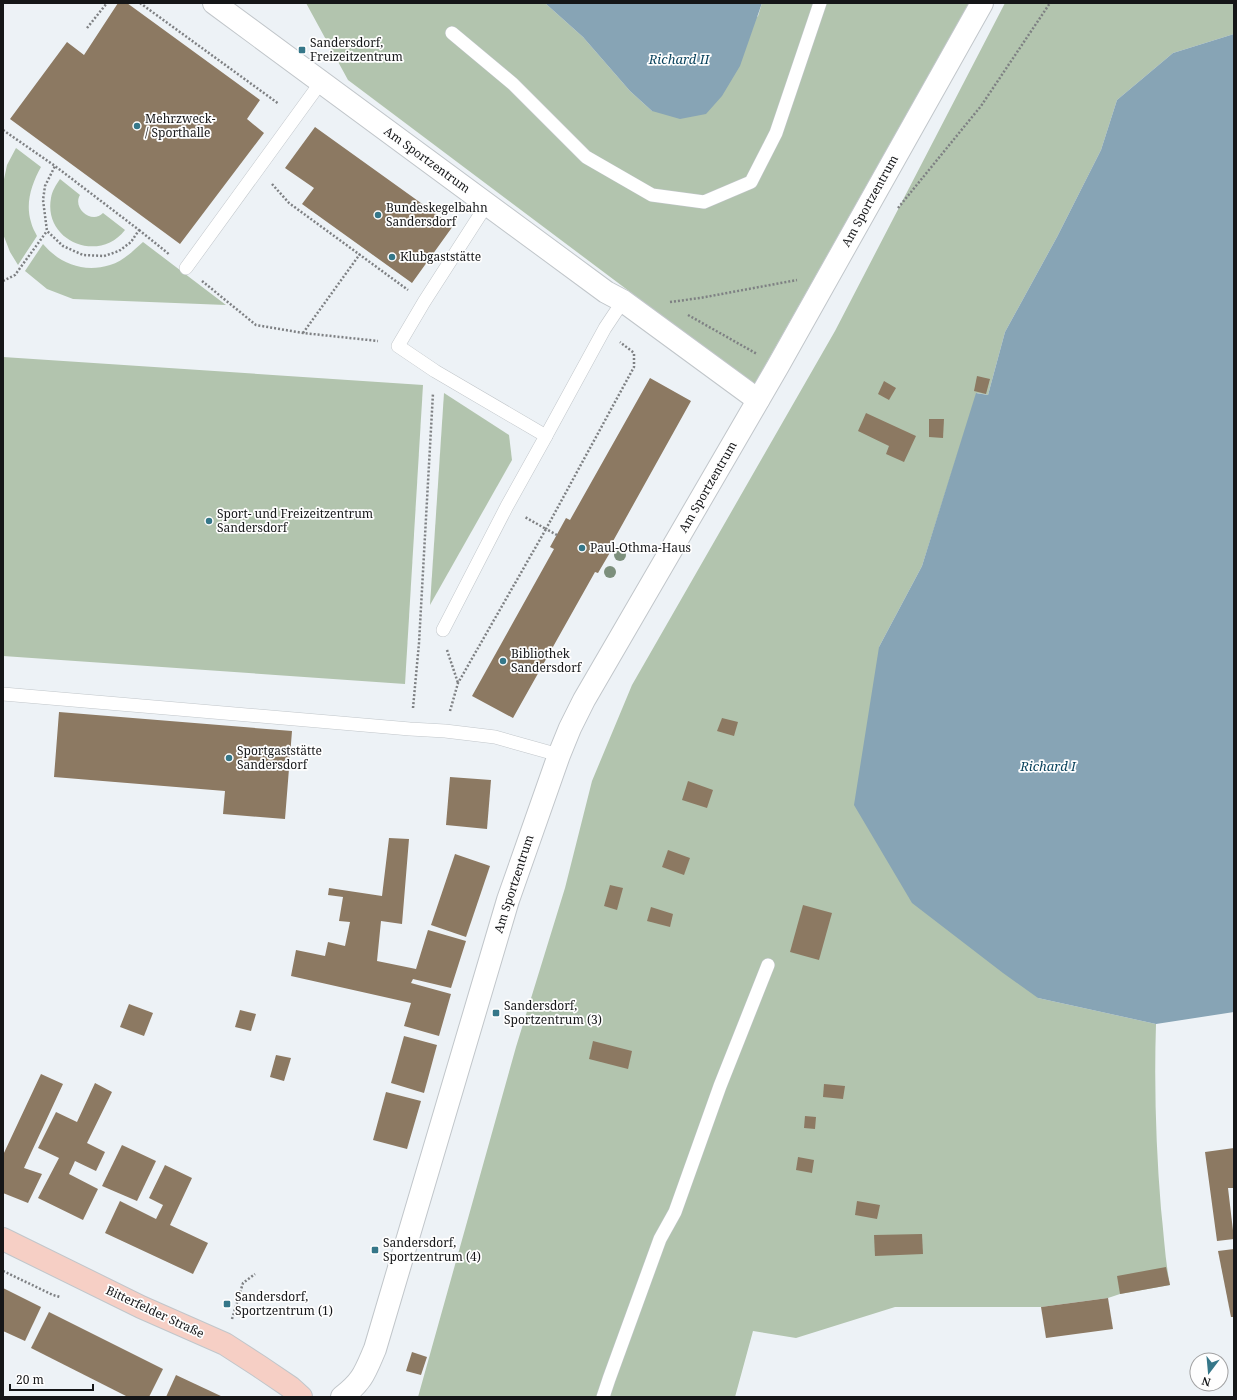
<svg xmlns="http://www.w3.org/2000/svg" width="1237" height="1400" font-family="'Noto Serif',serif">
<rect width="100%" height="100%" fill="#edf2f6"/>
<g fill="#b2c4ae">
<polygon points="306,3 466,3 473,4 474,3 545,3 583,37 630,91 652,111 758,16 762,3 969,3 754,385 348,80"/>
<path d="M1005,3h229v31l-61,19 -56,47 -16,50 -44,87 -52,95 -17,63 -11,-2 -55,173 -43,81 159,351 118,26c-2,62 0,124 5,185 3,26 4,51 9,76l-50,9 -12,4 -67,9h-146l-99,31 -43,-7 -18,66h-317l98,-350 49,-159 27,-107 40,-96 203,-354z"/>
<path d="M16,148l25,19c-9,16 -16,36 -10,55 1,5 4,10 6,14l-19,29 -8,-13 -7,-18v-50l4,-19z"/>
<path d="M60,179l20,16c-8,13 12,30 23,18l22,17c-26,34 -82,11 -74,-32 1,-7 5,-13 9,-19z"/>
<path d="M143,242l83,63 -153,-6 -26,-10 -22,-18 18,-27c17,20 41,29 67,21 12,-3 23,-14 33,-23z"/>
<polygon points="3,357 423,385 405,684 3,656"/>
<polygon points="444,393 509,435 512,460 430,605"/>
</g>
<g fill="#87a4b5">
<polygon points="545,3 762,3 740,66 722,96 706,114 680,119 652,111 630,91 583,37"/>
<polygon points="1234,34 1234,1012 1156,1024 1038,998 1003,973 912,903 854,805 879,647 922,566 976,393 988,395 1005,332 1057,237 1101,150 1117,100 1173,53"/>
</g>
<g fill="#8c7962">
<polygon points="118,3 127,3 260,100 247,119 264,133 180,244 10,119 67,42 84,55"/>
<polygon points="315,127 453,226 412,283 302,204 314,188 285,168"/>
<polygon points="977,376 990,379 986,394 974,391"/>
<polygon points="650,378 691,401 612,543 615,544 598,573 595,572 513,718 472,696 554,549 550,547 566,518 570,520"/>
<polygon points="884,381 896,388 889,400 878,394"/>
<polygon points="866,413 916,436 904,462 886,454 889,446 858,431"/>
<polygon points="929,419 944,419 943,438 929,437"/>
<polygon points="59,712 292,731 285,819 223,814 225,791 54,777"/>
<polygon points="722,718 738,722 734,736 717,731"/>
<polygon points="450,777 491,780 487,829 446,825"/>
<polygon points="688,781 713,790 707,808 682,800"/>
<polygon points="389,838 409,839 402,924 381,921 377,961 416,969 428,930 466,941 451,988 413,979 411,983 451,994 439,1036 404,1026 411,1003 291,976 296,950 325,956 328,942 345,946 350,922 339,921 343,897 328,895 329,888 382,896"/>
<polygon points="668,850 690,858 684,875 662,867"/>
<polygon points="455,854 490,866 466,937 431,925"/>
<polygon points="610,885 623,888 617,910 604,906"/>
<polygon points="803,905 832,913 819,960 790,952"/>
<polygon points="651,907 673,914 670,927 647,921"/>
<polygon points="129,1004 153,1013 144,1036 120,1027"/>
<polygon points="240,1010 256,1014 251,1031 235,1027"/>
<polygon points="404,1036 437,1045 424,1093 391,1083"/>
<polygon points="593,1041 632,1051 628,1069 589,1059"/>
<polygon points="276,1055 291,1058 284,1081 270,1077"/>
<polygon points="41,1074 63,1084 24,1168 42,1174 28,1203 3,1193 3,1155"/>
<polygon points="95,1083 112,1092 87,1143 105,1152 96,1171 75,1161 69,1174 98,1189 83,1220 38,1198 59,1158 38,1148 56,1112 77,1122"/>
<polygon points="824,1084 845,1086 843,1099 823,1097"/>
<polygon points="386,1092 421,1101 407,1149 373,1140"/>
<polygon points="805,1116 816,1117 815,1129 804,1128"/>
<polygon points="122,1145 156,1161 137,1201 102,1186"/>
<polygon points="1234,1148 1234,1188 1228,1188 1234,1239 1217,1241 1205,1152"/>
<polygon points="798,1157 814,1160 812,1173 796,1170"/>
<polygon points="165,1165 192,1178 170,1225 208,1243 193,1274 105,1233 120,1201 156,1219 163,1205 149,1198"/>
<polygon points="857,1201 880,1205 877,1219 855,1215"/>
<polygon points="922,1234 923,1254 875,1256 874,1235"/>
<polygon points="1234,1249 1234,1317 1231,1317 1218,1251"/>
<polygon points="1166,1267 1170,1285 1120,1294 1117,1276"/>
<polygon points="3,1288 41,1307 25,1341 3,1331"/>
<polygon points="1108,1298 1113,1329 1046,1338 1041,1307"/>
<polygon points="49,1312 163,1369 149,1397 128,1397 31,1348"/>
<polygon points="412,1352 427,1357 421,1375 406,1371"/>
<polygon points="176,1375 223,1397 166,1397"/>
</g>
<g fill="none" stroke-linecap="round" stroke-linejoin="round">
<defs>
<g id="lane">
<polyline points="452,33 513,84 586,157 652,195 704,202 751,182 776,133 820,3"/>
<polyline points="186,268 321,82"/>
<polyline points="546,436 605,328 623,301"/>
<polyline points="443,630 507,506 546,436 435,371 398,346 424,302 487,204"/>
<polyline points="3,694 410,729 445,731 495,737 559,755"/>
<polyline points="603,1397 609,1379 660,1239 675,1212 720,1086 768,965"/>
</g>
<g id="street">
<polyline points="214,3 606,292 623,301 758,400"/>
<path d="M342,1397c21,-16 23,-25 33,-48l133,-449 51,-145 11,-27 14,-28 194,-334 204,-363"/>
</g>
<polyline id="secondary" points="3,1239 141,1307 225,1344 259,1366 290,1387 301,1397"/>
</defs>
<use href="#lane" stroke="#c1c6ca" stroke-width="14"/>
<use href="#street" stroke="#c1c6ca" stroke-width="24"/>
<use href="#secondary" stroke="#c1c6ca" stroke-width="24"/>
<g stroke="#7e8083" stroke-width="2.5" stroke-dasharray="2 2" stroke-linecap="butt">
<polyline points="140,3 279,104"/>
<polyline points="87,28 107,3"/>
<polyline points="3,130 55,166 139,230 131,242 119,251 104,256 83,255 63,246 47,231 43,200 45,186 55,166"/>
<polyline points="272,184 289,203 408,290"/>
<polyline points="898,208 981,106 1050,3"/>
<polyline points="139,230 170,255"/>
<polyline points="3,281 15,275 47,231"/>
<polyline points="202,281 256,325 303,333 378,341"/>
<polyline points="670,302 700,298 797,280"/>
<polyline points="688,315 757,354"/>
<polyline points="303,333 360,254"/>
<polyline points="557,535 546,529 634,367 634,353 620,342"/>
<polyline points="447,650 458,683"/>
<polyline points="413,708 419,643 433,393"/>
<polyline points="450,711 458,683 546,529 525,517"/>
<polyline points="3,1271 53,1295 60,1297"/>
<polyline points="232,1319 243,1283 255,1274"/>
</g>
<use href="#lane" stroke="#fff" stroke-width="13"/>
<use href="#street" stroke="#fff" stroke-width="22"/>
<use href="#secondary" stroke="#f6cfc5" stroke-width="22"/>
</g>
<g fill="#7c8f7c">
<circle cx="620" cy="555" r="6"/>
<circle cx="610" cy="572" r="6"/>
</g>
<g fill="#357789" stroke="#fefefe" stroke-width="1.5">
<rect x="298" y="46" width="8" height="8" rx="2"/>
<circle cx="137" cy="126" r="4"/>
<circle cx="378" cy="215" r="4"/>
<circle cx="392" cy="257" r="4"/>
<circle cx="209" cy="521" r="4"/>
<circle cx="582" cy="548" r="4"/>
<circle cx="503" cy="661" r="4"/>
<circle cx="229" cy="758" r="4"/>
<rect x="492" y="1009" width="8" height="8" rx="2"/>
<rect x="371" y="1246" width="8" height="8" rx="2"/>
<rect x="223" y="1300" width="8" height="8" rx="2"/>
</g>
<g text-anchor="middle" stroke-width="3.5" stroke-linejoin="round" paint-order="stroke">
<g font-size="12" fill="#151618" stroke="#fefefe" text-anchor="start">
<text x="310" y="47">Sandersdorf,<tspan x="310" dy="14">Freizeitzentrum</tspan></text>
<text x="145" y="123">Mehrzweck-<tspan x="145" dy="14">/ Sporthalle</tspan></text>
<text x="386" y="212">Bundeskegelbahn<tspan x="386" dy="14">Sandersdorf</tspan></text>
<text x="400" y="261">Klubgaststätte</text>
<text x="217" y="518">Sport- und Freizeitzentrum<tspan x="217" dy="14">Sandersdorf</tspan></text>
<text x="590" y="552">Paul-Othma-Haus</text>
<text x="511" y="658">Bibliothek<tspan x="511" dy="14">Sandersdorf</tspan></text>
<text x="237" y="755">Sportgaststätte<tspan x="237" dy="14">Sandersdorf</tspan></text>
<text x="504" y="1010">Sandersdorf,<tspan x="504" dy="14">Sportzentrum (3)</tspan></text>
<text x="383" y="1247">Sandersdorf,<tspan x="383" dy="14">Sportzentrum (4)</tspan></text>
<text x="235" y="1301">Sandersdorf,<tspan x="235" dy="14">Sportzentrum (1)</tspan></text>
</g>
<g font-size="12" fill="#151618" stroke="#fefefe">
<text transform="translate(427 160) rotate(36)" y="4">Am Sportzentrum</text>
<text transform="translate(870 201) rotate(-61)" y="4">Am Sportzentrum</text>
<text transform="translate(708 487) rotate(-60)" y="4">Am Sportzentrum</text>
<text transform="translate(514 884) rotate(-72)" y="4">Am Sportzentrum</text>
<text transform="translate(155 1312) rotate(25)" y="4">Bitterfelder Straße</text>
</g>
<g font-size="13" font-style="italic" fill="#0a435d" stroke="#fefefe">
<text x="679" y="64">Richard II</text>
<text x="1048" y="771">Richard I</text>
</g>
</g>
<rect width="1237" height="1400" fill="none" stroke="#151618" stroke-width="8"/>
<g transform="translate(1209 1372) rotate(196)"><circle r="19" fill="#fefefe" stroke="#a1a1a2"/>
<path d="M0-3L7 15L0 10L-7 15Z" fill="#357789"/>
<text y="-6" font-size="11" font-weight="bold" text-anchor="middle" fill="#151618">N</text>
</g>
<path d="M10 1384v6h83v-6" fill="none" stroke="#151618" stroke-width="2"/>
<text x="16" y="1384" font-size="12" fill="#151618" stroke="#fefefe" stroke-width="3" paint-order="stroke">20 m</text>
</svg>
